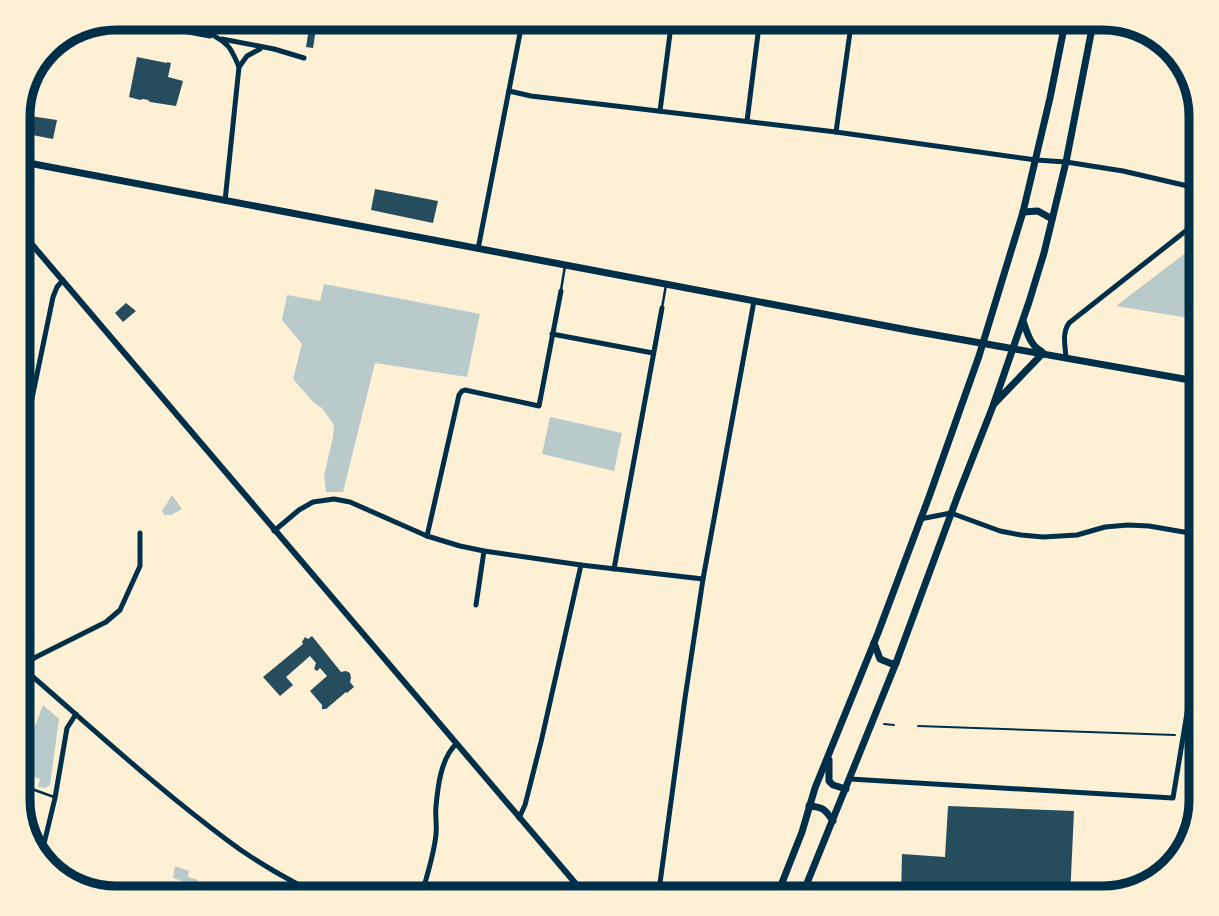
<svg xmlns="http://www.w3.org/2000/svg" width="1219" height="916" font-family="Quicksand,sans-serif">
<rect width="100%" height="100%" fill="#fdf0d5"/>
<g fill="#b9caca">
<polygon points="216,18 278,18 276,33 234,28 229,33 224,29"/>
<polygon points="1193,249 1201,250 1201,320 1116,306 1188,251"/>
<polygon points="324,284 480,314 467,377 375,363 343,492 326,492 324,476 333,437 334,425 322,408 314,403 293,379 302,344 282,320 287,295 320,301"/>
<polygon points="550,417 622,433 614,471 542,454"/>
<polygon points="172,495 182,509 171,515 164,515 162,510 166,505"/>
<polygon points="43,705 59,719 50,785 45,788 38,787 40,779 18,770"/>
<polygon points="175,866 189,871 188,877 198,880 197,884 190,887 183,885 182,881 173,878"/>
</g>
<g fill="#264d5e">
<polygon points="309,28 316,29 313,48 306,47"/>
<polygon points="137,57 167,63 167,62 171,63 168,77 183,81 176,106 150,102 148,100 143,99 140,100 129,97"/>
<polygon points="30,116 57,120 53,139 27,134"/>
<polygon points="375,189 438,201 433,223 371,210"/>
<polygon points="126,303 136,311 123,322 115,313"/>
<polygon points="312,636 341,672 346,671 350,673 351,678 350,682 354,687 347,693 346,692 326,709 322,709 322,705 310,691 327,676 320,668 317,671 314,669 316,663 310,656 286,677 293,685 280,696 263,677 303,644 302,642 305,637 308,639"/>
<polygon points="948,806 1074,811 1070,898 901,898 902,854 945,857"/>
</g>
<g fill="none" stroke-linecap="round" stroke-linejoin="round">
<g stroke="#003049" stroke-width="2">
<polyline points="884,724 894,725"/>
<polyline points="918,726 1175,735"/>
</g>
<g stroke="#003049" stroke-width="2.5">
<polyline points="561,290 565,266"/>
<polyline points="662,308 666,285"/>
<polyline points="18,784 54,797"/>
</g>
<g stroke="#003049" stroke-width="5">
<polyline points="114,18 210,36"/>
<path d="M204,18c3,21 12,15 24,28 5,6 8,14 11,21l-14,134"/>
<polyline points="951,18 1064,30"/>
<polyline points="222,39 274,49 304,58"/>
<polyline points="239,67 247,56 260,49"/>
<polyline points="509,91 531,96 836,132 1036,160 1066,162 1123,171 1192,187 1200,194 1201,200"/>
<polyline points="660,111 672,18"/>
<polyline points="747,121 760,18"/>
<polyline points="836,132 852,18"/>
<path d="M1201,205l-9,8c-3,9 0,17 9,21"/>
<polyline points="478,249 523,18"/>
<polyline points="552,334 653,353"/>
<path d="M1066,357c-1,-12 -4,-24 3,-34l123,-97"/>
<polyline points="18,466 53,297 57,287 63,280"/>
<polyline points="920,519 951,513 1000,531 1021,535 1043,537 1077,535 1105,527 1128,525 1149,526 1201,535"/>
<polyline points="274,531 299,510 313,502 334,499 350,502 427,536 460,546 484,551 581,565 703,579"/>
<polyline points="427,536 459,395 462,391 465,390 539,406 561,291"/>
<polyline points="614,569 662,308"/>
<polyline points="476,605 484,551"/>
<path d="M18,664c69,59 136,122 209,176 30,23 64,41 97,58"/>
<polyline points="21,667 25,663 38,656 106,622 120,610 140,566 140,533"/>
<polyline points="850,779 1173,798 1201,628"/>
<polyline points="519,818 525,805 541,742 581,565"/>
<polyline points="42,852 55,798 67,728 76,714"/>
<path d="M421,898c5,-21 13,-42 15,-64 1,-10 -1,-19 0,-28 2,-21 5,-47 20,-62"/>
<polyline points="658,898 685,698 703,579 754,301"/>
</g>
<polyline stroke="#003049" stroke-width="6" points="18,228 588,898"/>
<g stroke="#003049" stroke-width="7">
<polyline points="18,161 913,331 1201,382"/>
<polyline points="1023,212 1038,211 1052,219"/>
<path d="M1023,321c4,11 7,24 18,30"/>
<polyline points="995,403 1043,353"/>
<polyline points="874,643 880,659 892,664 896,663"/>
<polyline points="829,760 829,781 833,785 846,789"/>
<path d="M809,806c14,1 16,3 24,15"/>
<polyline points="776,898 802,832 815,788 878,633 929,497 979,356 1023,212 1050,98 1066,18"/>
<polyline points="801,898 896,663 958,495 993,406 1029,302 1044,253 1066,162 1094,18"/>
</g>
</g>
<path d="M0 0H1219V916H0ZM116 30H1103A86 86 0 0 1 1189 116V800A86 86 0 0 1 1103 886H116A86 86 0 0 1 30 800V116A86 86 0 0 1 116 30Z" fill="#fdf0d5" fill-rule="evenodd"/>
<path fill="none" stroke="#003049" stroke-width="9" d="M116 30H1103A86 86 0 0 1 1189 116V800A86 86 0 0 1 1103 886H116A86 86 0 0 1 30 800V116A86 86 0 0 1 116 30Z"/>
</svg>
